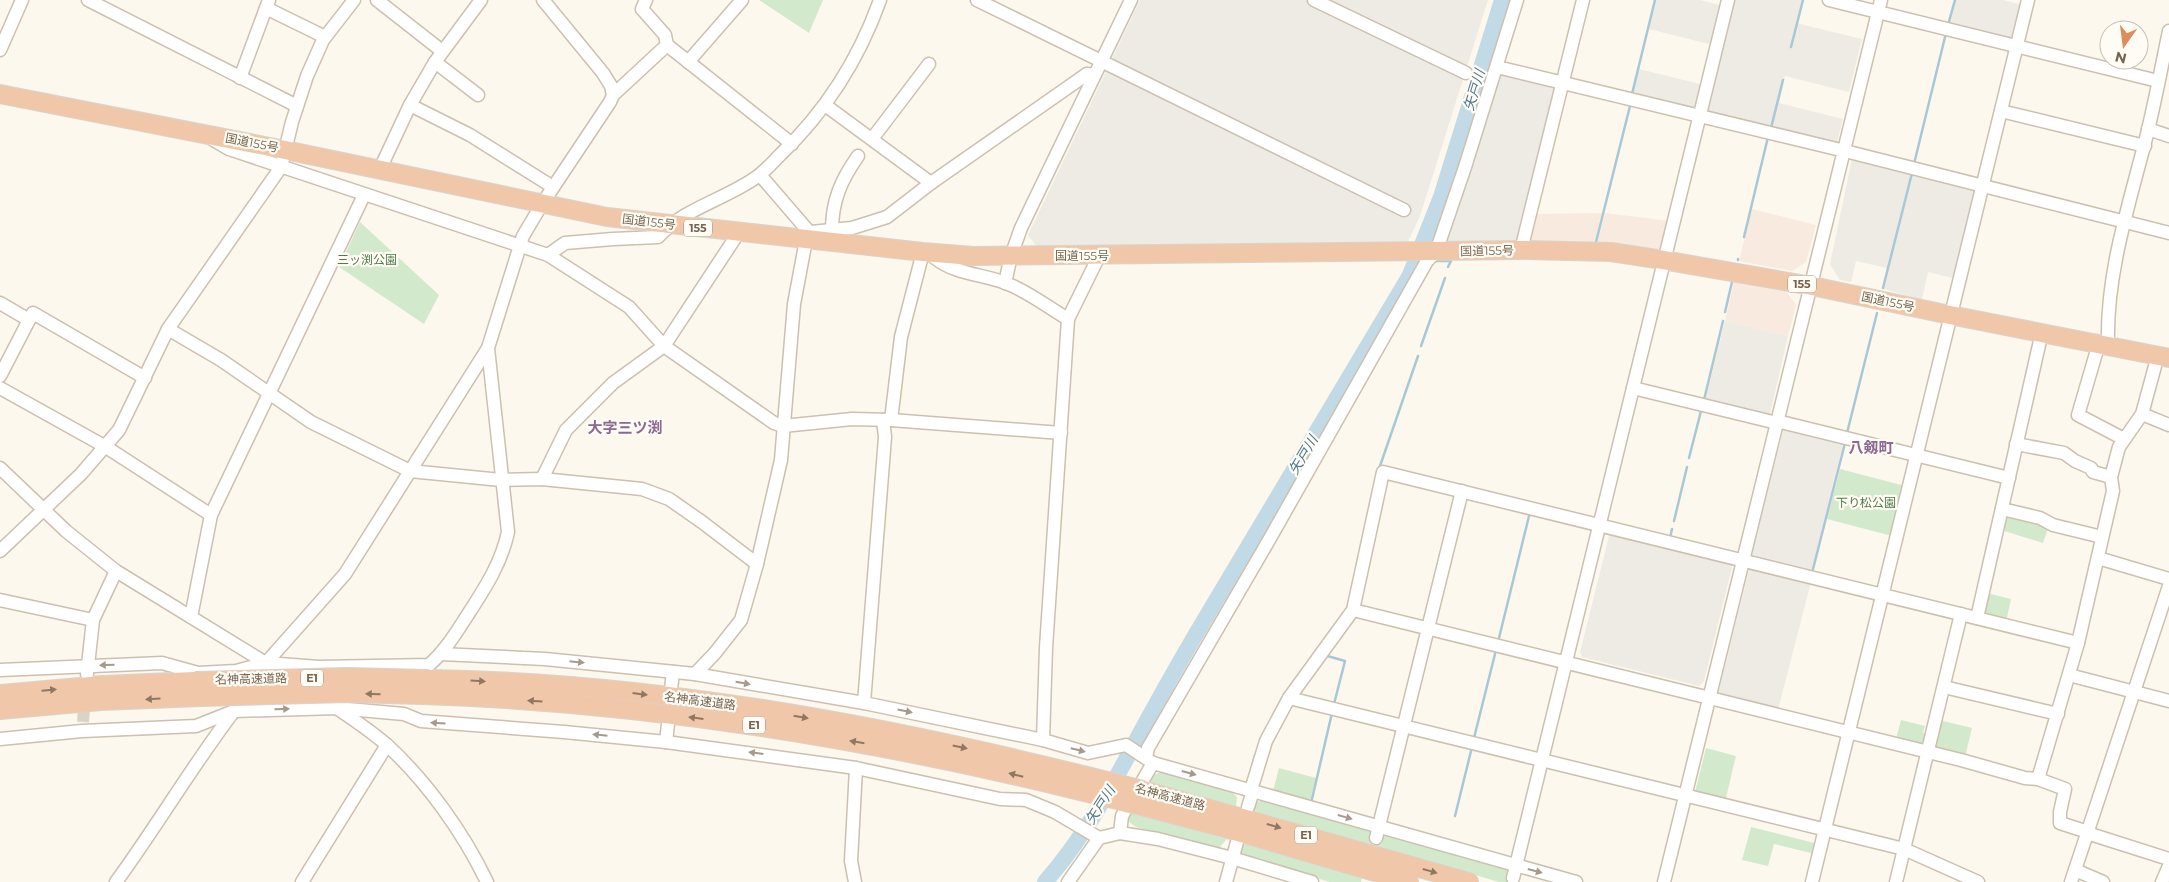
<svg xmlns="http://www.w3.org/2000/svg" width="2169" height="882" font-family="Montserrat,'Noto Sans JP',sans-serif">
<rect width="100%" height="100%" fill="#fcf8ed"/>
<g fill="#f8eadf">
<polygon points="1752,209 1816,225 1806,262 1792,271 1739,261"/>
<polygon points="1602,213 1594,243 1526,243 1533,214"/>
<polygon points="1605,213 1670,221 1662,251 1597,244"/>
<polygon points="1734,282 1787,292 1796,305 1788,336 1725,321"/>
</g>
<g fill="#eeebe5">
<polygon points="1140,0 1488,0 1420,216 1406,246 1037,247 1028,235"/>
<polygon points="1656,0 1700,0 1723,6 1713,45 1649,29"/>
<polygon points="1731,0 1802,0 1796,23 1862,39 1849,92 1785,76 1779,103 1843,119 1837,143 1706,113"/>
<polygon points="1955,0 2003,0 2023,5 2014,41 1949,27"/>
<polygon points="1639,69 1704,85 1697,112 1632,95"/>
<polygon points="1499,71 1557,85 1518,242 1443,242"/>
<polygon points="1852,159 1911,172 1887,268 1856,261 1851,282 1840,280 1830,264"/>
<polygon points="1913,172 1978,188 1956,279 1928,272 1922,300 1884,289"/>
<polygon points="1725,321 1788,336 1770,414 1767,416 1705,401"/>
<polygon points="1784,428 1844,440 1811,573 1753,559 1751,556"/>
<polygon points="1610,532 1733,563 1704,681 1699,686 1582,657 1580,652"/>
<polygon points="1752,567 1811,582 1778,710 1718,694 1749,570"/>
</g>
<g fill="#d3e9cc">
<polygon points="759,0 823,0 809,33"/>
<polygon points="360,222 439,295 424,324 339,267"/>
<polygon points="1840,469 1905,486 1892,536 1827,519"/>
<polygon points="2004,515 2049,526 2043,543 2001,530"/>
<polygon points="1987,593 2011,599 2006,622 1983,616"/>
<polygon points="1901,720 1925,726 1923,733 1929,735 1926,747 1896,739"/>
<polygon points="1939,720 1972,728 1965,757 1932,748"/>
<polygon points="1706,748 1736,756 1725,802 1695,792"/>
<polygon points="1279,768 1316,778 1310,801 1273,791"/>
<polygon points="1162,772 1230,790 1237,797 1236,807 1147,783 1151,776"/>
<polygon points="1263,800 1374,831 1370,845 1250,810 1254,803"/>
<polygon points="1130,812 1227,839 1218,849 1136,827 1130,823 1128,817"/>
<polygon points="1751,827 1818,844 1815,854 1774,844 1768,866 1742,860"/>
<polygon points="1383,832 1509,868 1511,872 1508,882 1499,882 1376,846 1380,834"/>
<polygon points="1241,843 1362,876 1361,882 1330,882 1246,857 1241,851"/>
</g>
<g fill="none" stroke-linecap="round" stroke-linejoin="round">
<g stroke="#a9c8d6" stroke-width="2.5">
<polyline points="1948,25 1955,0"/>
<polyline points="1791,47 1803,0"/>
<polyline points="1632,94 1655,0"/>
<polyline points="1771,128 1783,80"/>
<polyline points="1914,164 1946,33"/>
<polyline points="1744,237 1768,137"/>
<polyline points="1596,242 1631,102"/>
<polyline points="1738,260 1738,259"/>
<polyline points="1434,261 1451,261 1448,267"/>
<polyline points="1883,288 1912,173"/>
<polyline points="1725,312 1732,282"/>
<polyline points="1421,346 1445,278"/>
<polyline points="1704,400 1723,321"/>
<polyline points="1847,433 1877,313"/>
<polyline points="1689,458 1701,411"/>
<polyline points="1380,466 1418,356"/>
<polyline points="1674,521 1687,467"/>
<polyline points="1670,538 1672,529"/>
<polyline points="1812,573 1845,443"/>
<polyline points="1498,642 1530,512"/>
<polyline points="1324,655 1345,661 1334,704"/>
<polyline points="1474,738 1496,650"/>
<polyline points="1252,767 1255,755"/>
<polyline points="1312,799 1332,713"/>
<polyline points="1455,816 1472,747"/>
</g>
<path stroke="#c2dae5" stroke-width="16" d="M1045,882c38,-43 66,-94 93,-145 19,-35 38,-69 58,-103l214,-359 31,-78 61,-197"/>
<polyline stroke="#dbd3c6" stroke-width="12" stroke-dasharray="12 6" stroke-linecap="butt" points="83,722 85,695"/>
<defs>
<g id="minor">
<polyline points="88,0 297,106"/>
<polyline points="377,0 442,51"/>
<polyline points="543,0 603,73 611,86 613,95"/>
<polyline points="646,0 642,9 665,35 667,45 792,144"/>
<polyline points="977,0 1404,210"/>
<polyline points="1314,0 1466,73"/>
<polyline points="1829,0 2158,81"/>
<polyline points="266,8 325,37"/>
<polyline points="0,50 22,0"/>
<polyline points="435,62 478,95"/>
<polyline points="688,62 742,0"/>
<polyline points="1497,67 1845,151 2169,233"/>
<polyline points="240,78 269,0"/>
<polyline points="410,105 470,135 553,187"/>
<polyline points="825,105 931,183"/>
<polyline points="2001,111 2145,146"/>
<polyline points="2148,129 2169,136"/>
<polyline points="212,139 229,149 548,255 629,307 664,346 774,423 783,426 852,419 891,420 1061,433"/>
<polyline points="872,139 929,64"/>
<polyline points="380,169 410,105 435,62 481,0"/>
<polyline points="760,175 810,233"/>
<path d="M832,230c0,-29 9,-50 26,-74"/>
<polyline points="1521,250 1583,0"/>
<path d="M935,253v5c21,17 50,16 73,26 21,8 41,24 60,35"/>
<path d="M548,255l17,-12 48,-4 45,-2c26,-29 69,-38 100,-61 8,-6 15,-14 22,-21 45,-43 79,-96 100,-155"/>
<polyline points="1005,283 1011,256 1021,228 1131,0"/>
<polyline points="0,303 29,320 33,313 145,378"/>
<polyline points="168,329 221,360 311,422 410,471 501,480 542,479 642,489 669,499 702,522 757,564"/>
<polyline points="2099,343 2078,415 2124,439"/>
<path d="M2108,345c-2,-68 19,-134 36,-199 10,-38 17,-77 25,-115"/>
<polyline points="0,376 29,320"/>
<polyline points="0,388 106,447 211,515"/>
<polyline points="1633,388 1777,423"/>
<polyline points="2142,414 2169,425"/>
<polyline points="891,420 901,337 923,252"/>
<polyline points="1777,421 2009,478"/>
<polyline points="2016,444 2064,453 2075,461 2091,468 2093,472 2111,477"/>
<polyline points="0,468 66,531 116,571 269,665"/>
<polyline points="542,479 566,430 613,383 664,346 739,232"/>
<polyline points="2002,509 2040,518 2053,525 2102,537"/>
<polyline points="0,551 81,474 119,430 168,329 281,167 292,122 307,76 323,40 354,0"/>
<polyline points="2098,558 2169,579"/>
<polyline points="0,600 93,620"/>
<polyline points="1353,610 1961,760 2025,778 2038,779 2078,643 2113,491 2111,477 2119,447 2142,414 2158,355"/>
<polyline points="191,617 211,515 364,195"/>
<polyline points="1977,618 2042,332"/>
<polyline points="441,654 545,659 695,674 864,703 1043,740 1088,753 1126,745 1153,763 1576,882"/>
<path d="M0,670l162,-7 36,10 38,-2 30,-8 53,4 110,-2c15,-13 25,-29 36,-46 18,-28 36,-54 43,-87l-20,-184"/>
<polyline points="87,674 93,620 116,571"/>
<polyline points="695,674 715,653 741,620 757,564 781,460 794,304 806,240 811,232 852,228 887,217 931,183 1087,74 1094,75"/>
<polyline points="2069,675 2169,701"/>
<polyline points="252,684 266,663 345,574 488,348 523,236 542,204 610,102 613,95 667,45"/>
<polyline points="1944,687 2058,714"/>
<polyline points="671,689 673,672"/>
<polyline points="1289,698 1904,849 1978,882"/>
<polyline points="864,703 885,437 883,420"/>
<path d="M337,708c17,12 34,23 50,37 40,37 76,87 100,137"/>
<polyline points="0,739 82,731 196,726 234,711 337,708 404,714 421,721 564,732 666,742 856,768 1000,799 1026,800 1055,812 1099,838"/>
<polyline points="1043,740 1046,648 1068,319 1099,256"/>
<polyline points="666,742 668,724"/>
<polyline points="1146,757 1148,748 1269,540 1427,261 1436,252 1465,167 1517,0"/>
<polyline points="2038,779 2065,789 2060,812 2060,823 2088,832"/>
<polyline points="1251,790 1266,741 1289,698 1353,610 1383,472 2078,643"/>
<polyline points="1248,807 1253,791"/>
<polyline points="1120,833 1122,816 1153,763"/>
<polyline points="2087,833 2169,859"/>
<polyline points="1376,838 1462,491"/>
<polyline points="2075,870 2103,882"/>
<polyline points="1513,878 1728,0"/>
<path d="M116,882c41,-56 76,-116 118,-171"/>
<polyline points="302,882 387,745"/>
<polyline points="855,882 851,861 856,768"/>
<polyline points="1068,882 1099,838 1120,833 1158,839 1232,858 1312,882"/>
<polyline points="1226,882 1237,842"/>
<path d="M1664,882c72,-294 145,-588 217,-882"/>
<polyline points="1812,882 2028,0"/>
<polyline points="1896,882 1961,614"/>
<polyline points="2071,882 2169,586"/>
<polyline points="2162,882 2169,866"/>
</g>
<g id="highway">
<polyline points="0,94 285,150 607,217 923,252 973,256 1521,250 1611,252 1663,260 1812,286 1950,315 2169,358"/>
<path d="M429,679c221,3 445,44 658,97"/>
<polyline points="0,694 102,685 195,681"/>
<path d="M422,695c222,7 443,43 658,96"/>
<polyline points="0,710 101,701 202,697"/>
<polyline points="1143,790 1469,882"/>
<polyline points="1134,804 1221,827 1409,882"/>
</g>
</defs>
<use href="#minor" stroke="#ccc0b0" stroke-width="15"/>
<use href="#highway" stroke="#d9d4ce" stroke-width="20"/>
<use href="#minor" stroke="#fff" stroke-width="12"/>
<use href="#highway" stroke="#f1c7a9" stroke-width="18"/>
<defs>
<g id="highway-bridge">
<polyline points="195,681 347,677 429,679"/>
<polyline points="202,697 347,693 422,695"/>
<polyline points="1087,776 1143,790"/>
<polyline points="1080,791 1134,804"/>
</g>
</defs>
<use href="#highway-bridge" stroke="#d9d4ce" stroke-width="20" stroke-linecap="butt"/>
<use href="#highway-bridge" stroke="#f1c7a9" stroke-width="18"/>
</g>
<defs><path id="oneway-solid" d="M-6-.8H1V-3.2L6.5 0L1 3.2V.8H-6Z" transform="scale(1.25)"/></defs>
<g fill="#a79a8d">
<use href="#oneway-solid" transform="translate(577 662) rotate(6)"/>
<use href="#oneway-solid" transform="translate(107 665) rotate(178)"/>
<use href="#oneway-solid" transform="translate(743 683) rotate(10)"/>
<use href="#oneway-solid" transform="translate(282 709) rotate(-2)"/>
<use href="#oneway-solid" transform="translate(905 711) rotate(12)"/>
<use href="#oneway-solid" transform="translate(438 723) rotate(-176)"/>
<use href="#oneway-solid" transform="translate(600 735) rotate(-174)"/>
<use href="#oneway-solid" transform="translate(1078 750) rotate(14)"/>
<use href="#oneway-solid" transform="translate(756 753) rotate(-173)"/>
<use href="#oneway-solid" transform="translate(1189 773) rotate(15)"/>
<use href="#oneway-solid" transform="translate(1345 817) rotate(16)"/>
<use href="#oneway-solid" transform="translate(1535 871) rotate(15)"/>
</g>
<g fill="#8f7862">
<use href="#oneway-solid" transform="translate(478 681) rotate(3)"/>
<use href="#oneway-solid" transform="translate(49 690) rotate(-5)"/>
<use href="#oneway-solid" transform="translate(373 694) rotate(-179)"/>
<use href="#oneway-solid" transform="translate(640 694) rotate(7)"/>
<use href="#oneway-solid" transform="translate(153 699) rotate(177)"/>
<use href="#oneway-solid" transform="translate(535 701) rotate(-177)"/>
<use href="#oneway-solid" transform="translate(801 717) rotate(10)"/>
<use href="#oneway-solid" transform="translate(696 718) rotate(-173)"/>
<use href="#oneway-solid" transform="translate(857 742) rotate(-171)"/>
<use href="#oneway-solid" transform="translate(960 747) rotate(12)"/>
<use href="#oneway-solid" transform="translate(1016 775) rotate(-166)"/>
<use href="#oneway-solid" transform="translate(1274 826) rotate(16)"/>
<use href="#oneway-solid" transform="translate(1430 871) rotate(16)"/>
</g>
<g text-anchor="middle" stroke-width="4.5" stroke-linejoin="round" paint-order="stroke">
<g fill="#fefcf4" stroke="#a09281" stroke-width="1">
<rect x="684" y="219.5" width="28" height="17" rx="4"/>
<rect x="1788" y="275.5" width="28" height="17" rx="4"/>
<rect x="301" y="669.5" width="22" height="17" rx="4"/>
<rect x="743" y="716.5" width="22" height="17" rx="4"/>
<rect x="1295" y="826.5" width="22" height="17" rx="4"/>
</g>
<g font-size="11" font-weight="bold" fill="#776450">
<text x="698" y="232">155</text>
<text x="1802" y="288">155</text>
<text x="312" y="682">E1</text>
<text x="754" y="729">E1</text>
<text x="1306" y="839">E1</text>
</g>
<g font-size="12" fill="#776450" stroke="#fefcf4">
<text transform="translate(252 143) rotate(11)" y="4">国道155号</text>
<text transform="translate(649 222) rotate(7)" y="4">国道155号</text>
<text transform="translate(1487 251) rotate(-1)" y="4">国道155号</text>
<text x="1082" y="260">国道155号</text>
<text transform="translate(1888 302) rotate(12)" y="4">国道155号</text>
<text transform="translate(251 679) rotate(-1)" y="4">名神高速道路</text>
<text transform="translate(700 701) rotate(7)" y="4">名神高速道路</text>
<text transform="translate(1170 797) rotate(15)" y="4">名神高速道路</text>
</g>
<g font-size="12" fill="#507b49" stroke="#fefcf4">
<text x="367" y="264">三ッ渕公園</text>
<text x="1866" y="507">下り松公園</text>
</g>
<g font-size="14" font-style="italic" fill="#4e798f" stroke="#fefcf4">
<text transform="translate(1474 90) rotate(-73)" y="5">矢戸川</text>
<text transform="translate(1303 455) rotate(-59)" y="5">矢戸川</text>
<text transform="translate(1100 805) rotate(-57)" y="5">矢戸川</text>
</g>
<g font-size="15" font-weight="bold" fill="#8b6991" stroke="#fefcf4">
<text x="625" y="433">大字三ツ渕</text>
<text x="1871" y="453">八剱町</text>
</g>
</g>
<g transform="translate(2124 45) rotate(194)"><circle r="24" fill="#fefcf4" stroke="#c8bfb2"/>
<path d="M0-4L9 19L0 12L-9 19Z" fill="#dc8d5c"/>
<text y="-8" font-size="14" font-weight="bold" text-anchor="middle" fill="#776450">N</text>
</g>
</svg>
